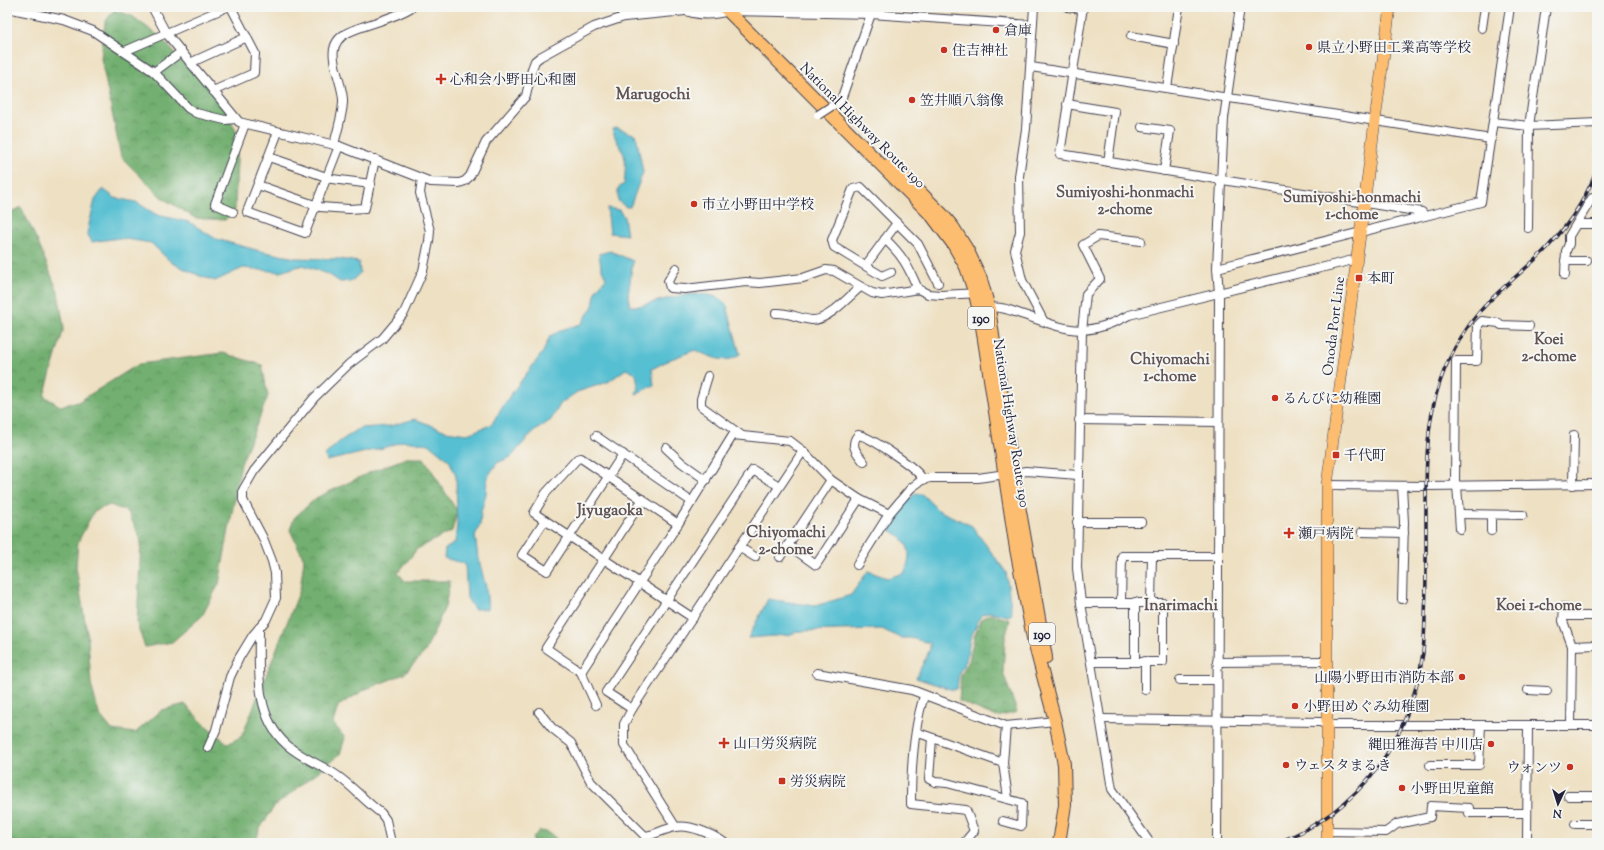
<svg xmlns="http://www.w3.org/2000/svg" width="1604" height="850" font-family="'Sorts Mill Goudy','Noto Serif JP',serif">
<defs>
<pattern id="forest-crowns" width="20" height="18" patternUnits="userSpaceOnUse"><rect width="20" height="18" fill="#72af70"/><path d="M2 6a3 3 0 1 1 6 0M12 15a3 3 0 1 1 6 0" fill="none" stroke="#5d8e5d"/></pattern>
</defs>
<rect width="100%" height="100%" fill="#f6f6f2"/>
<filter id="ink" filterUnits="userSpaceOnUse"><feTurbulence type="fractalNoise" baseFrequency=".025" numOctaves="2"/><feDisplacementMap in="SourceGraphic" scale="8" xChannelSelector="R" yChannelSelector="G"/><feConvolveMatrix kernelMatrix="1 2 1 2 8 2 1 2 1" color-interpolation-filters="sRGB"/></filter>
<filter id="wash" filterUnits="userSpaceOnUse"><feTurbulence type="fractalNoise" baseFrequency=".012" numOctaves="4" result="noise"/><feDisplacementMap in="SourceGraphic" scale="16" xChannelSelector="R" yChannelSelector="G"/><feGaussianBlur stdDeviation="0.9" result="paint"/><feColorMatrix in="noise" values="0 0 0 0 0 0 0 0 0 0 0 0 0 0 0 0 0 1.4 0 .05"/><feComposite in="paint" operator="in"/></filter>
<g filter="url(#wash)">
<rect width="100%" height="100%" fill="#eee0c2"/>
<g fill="url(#forest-crowns)" stroke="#4a6856">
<polygon points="114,10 132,16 159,36 186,65 217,92 238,135 235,210 225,220 195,218 161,197 121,157 101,58 105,22"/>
<polygon points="21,207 37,240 58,292 64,328 44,396 60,406 78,402 139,364 223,353 262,365 268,396 241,464 219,584 202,616 172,642 145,647 137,624 141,540 128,512 110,505 94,511 78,542 76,567 88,639 91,684 99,714 112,730 135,733 162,710 185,704 203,723 228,744 242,736 300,590 304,559 290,530 294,518 316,498 375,470 406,458 424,458 457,511 452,531 417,549 398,573 405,581 450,581 445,607 425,652 404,674 366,689 338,706 333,723 345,738 340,754 274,807 259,830 256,843 7,843 7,215"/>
<polygon points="991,614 1010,620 1005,639 1003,672 1017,712 997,717 959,701 961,675 969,661 974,637 982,618"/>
<path d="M539,831c10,0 15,4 20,12h-26v-6z"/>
</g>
<g fill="#56bfd2" stroke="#3c7086">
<path d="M617,128l19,7 7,37 -13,35h-4l-8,-6v-13l6,-4c1,-10 3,-22 -1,-32 -4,-8 -9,-14 -10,-23z"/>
<polygon points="103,189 115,198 136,202 157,215 189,222 216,239 260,251 296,258 339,259 359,262 360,273 352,281 340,282 328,274 303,265 280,272 243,268 215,281 200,276 172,263 151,243 119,238 92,242 87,233 95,200"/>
<polygon points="607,208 619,210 624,217 627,235 610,233"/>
<path d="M610,251l23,10 -5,35 2,10h9c23,-5 71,-24 88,0l13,48c-13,12 -31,2 -45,-4l-24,9 -19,10 2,16 -18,9 2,-8 -2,-12 -10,-5 -18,13 -31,10 -16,11 -10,17 -19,13 -21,24 -14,6 -10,15 -1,16 -5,18 -1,13 -5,11 3,21 8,30 2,22h-14l-7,-11 -2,-34 -21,-6 1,-9 10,-6 2,-19 -1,-49 -7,-15 -20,-16 -26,-3 -20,7 -56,13 -2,-6 14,-13 21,-14 30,-2 25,-7 31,12 21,3 24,-9 20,-31 32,-42 7,-16 14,-7 17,-5 12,-18 3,-16 10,-12 -5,-11 -2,-13z"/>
<path d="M915,493l7,1 16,16 34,16 34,46 6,42 -4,2 -19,-4 -8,3 -11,24 -4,22 -7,12 -2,16 -4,1 -37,-12 14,-29v-6l-20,-5h-10l-18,-9 -82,2 -12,4 -40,3 20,-39 47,7 36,-11 17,-24 19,7 17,-5c11,-22 3,-36 -19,-45z"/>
</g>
</g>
<g filter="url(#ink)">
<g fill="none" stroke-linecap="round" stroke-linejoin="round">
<defs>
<g id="minor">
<polyline points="152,7 166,33 239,122 339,146 431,182 459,183 465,181 470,176 486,142 526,96 532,69 535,61 540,57 594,27 624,17 685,11"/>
<polyline points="620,7 624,17"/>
<polyline points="1034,7 1026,129 1019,176 1020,232 1015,250 1022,280 1043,320"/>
<polyline points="1067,7 1082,9"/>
<polyline points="1083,7 1060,154 1422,212 1424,216"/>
<polyline points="7,8 64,20 93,31 154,72 188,108 196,113 225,120 236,119"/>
<path d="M681,9c15,7 31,7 47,2l143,3 161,11"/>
<polyline points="1482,28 1485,7"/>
<polyline points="1131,36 1174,44"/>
<polyline points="125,51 227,7"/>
<polyline points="190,63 247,37"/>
<polyline points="1031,67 1491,139"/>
<polyline points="154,72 181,52"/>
<polyline points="1167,88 1179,7"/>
<polyline points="213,91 254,73 255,53 231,7"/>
<polyline points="841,100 871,14 870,7"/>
<polyline points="1067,104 1115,112 1108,162"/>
<polyline points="1493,122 1529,126 1597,123"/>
<polyline points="1142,127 1170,131 1164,171"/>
<polyline points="278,132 247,212 305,233 339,146"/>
<path d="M334,145c3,-14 8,-28 9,-42 2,-22 -25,-55 4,-70 20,-10 45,-13 65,-26"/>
<polyline points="269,157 332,179 371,184"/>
<polyline points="258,185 320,207 349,209 365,208 375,159"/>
<polyline points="233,212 215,204 245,124"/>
<polyline points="1578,224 1597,224"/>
<polyline points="1528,228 1529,126 1546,7"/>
<path d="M885,239c18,17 23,27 33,50"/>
<polyline points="1141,241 1098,236 1083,245 1100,279 1086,294 1082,331 1077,568 1081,603 1112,789 1150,843"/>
<polyline points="1565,261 1587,261"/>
<polyline points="866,265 897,223"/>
<polyline points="676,268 668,281 670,288 685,289 746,282 760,283 803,278 826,270 834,271 872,293 882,295 918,289 928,294 941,295 980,293"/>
<polyline points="1217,268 1481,202 1510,7"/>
<polyline points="891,272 882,276 834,247 832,240 853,189 861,187 918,244 938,283"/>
<polyline points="1565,275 1566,251 1569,244 1569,236 1592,198 1597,198"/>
<path d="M989,308c15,-2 24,4 38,8 43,15 59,22 102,-1l228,-56"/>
<path d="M776,313c13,-1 23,6 36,7 15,1 37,-23 48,-33"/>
<polyline points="708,376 701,399 701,406 741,435"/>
<polyline points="1079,420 1218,422"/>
<polyline points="596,436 692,502"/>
<polyline points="666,448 682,463 706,480"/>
<path d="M864,462c-7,-9 -15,-17 -6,-27 11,1 61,34 65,45"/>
<polyline points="1327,485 1426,486 1597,484"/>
<polyline points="1455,485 1456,361 1477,361 1478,325 1482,321 1499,323 1501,325 1529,326"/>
<polyline points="1457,485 1460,529"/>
<polyline points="1573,485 1574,435"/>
<polyline points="1402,486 1404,522 1402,599"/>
<polyline points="1460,514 1523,515"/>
<polyline points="1491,515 1491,531"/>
<polyline points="545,520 522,555 547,571 623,454"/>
<polyline points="1077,522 1141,522"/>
<polyline points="678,524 581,458 577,459 546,493 534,513 693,618"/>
<polyline points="1362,532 1404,533"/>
<polyline points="788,545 816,565 859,499"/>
<polyline points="739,547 755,557"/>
<polyline points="780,557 831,480"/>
<polyline points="857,565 889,514 911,488 922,480 930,478 978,478 1026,471 1078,475"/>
<polyline points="1121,602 1122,556 1218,556"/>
<polyline points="1081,603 1163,603 1163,662 1091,662"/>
<polyline points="1151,603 1152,556"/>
<polyline points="1564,607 1563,621 1572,646 1571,725"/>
<polyline points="1564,616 1597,616"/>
<path d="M259,628c0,41 -5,88 28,117 16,14 35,20 52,32 15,11 27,25 42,36l5,7 5,23"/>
<polyline points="1572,646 1597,645"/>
<polyline points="1135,661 1135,602"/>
<polyline points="1145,661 1145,690"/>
<polyline points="1217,662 1328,661"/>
<polyline points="581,672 678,524 733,435 790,441 803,451 831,480 859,499 889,514"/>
<polyline points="817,673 912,690 1006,726 1055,721"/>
<polyline points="1180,680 1217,680"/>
<polyline points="1528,690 1547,691"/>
<path d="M924,696c-11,34 -13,72 -13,108l55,6 8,21 -10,12"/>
<polyline points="596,705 581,672 546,648 643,499"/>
<polyline points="632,709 606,692 753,470 779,486"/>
<polyline points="539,712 552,728 571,743 591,782 645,836"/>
<polyline points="1102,719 1320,722 1328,725 1597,725"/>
<polyline points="1006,726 1003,763 1008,798"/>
<polyline points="916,732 1003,763"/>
<polyline points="932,738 929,779 935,782 947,783 1022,803 1021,826 1003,821"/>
<polyline points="208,748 216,730 230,677 239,658 253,635 266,620 276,598 275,573 272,561 263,538 243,500 243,490 254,471 314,398 349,364 382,339 404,313 423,271 429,241 430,231 420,193 422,179"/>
<polyline points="1430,765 1479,765 1481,725"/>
<polyline points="1568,796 1597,796"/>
<polyline points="1575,824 1597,824"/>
<polyline points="675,826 624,745 624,724 632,709 803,451"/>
<polyline points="1327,831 1386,832 1397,824 1430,817 1431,806 1469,808 1469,813 1527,813"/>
<path d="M645,836c10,-1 19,-7 30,-9 15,-3 37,7 50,16"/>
<polyline points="1217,843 1219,293 1217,268 1224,118 1240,7"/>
<polyline points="1527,843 1528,725"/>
</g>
<polyline id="major" points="1327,843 1327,485 1390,7"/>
<g id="highway">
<polyline points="724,7 932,216 953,244 966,267 975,294 981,320 1016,549 1033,638 1055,721 1064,764 1065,805 1059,843"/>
<polyline points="891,163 943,215 953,227 968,251 981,279 989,308 1013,472 1046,657"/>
</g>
</defs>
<use href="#minor" stroke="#413e4f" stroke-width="10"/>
<use href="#major" stroke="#413e4f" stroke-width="12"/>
<use href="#highway" stroke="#413e4f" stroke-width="14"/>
<use href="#minor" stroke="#fff" stroke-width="8"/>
<use href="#major" stroke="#fcbd6f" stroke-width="11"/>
<use href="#highway" stroke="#fcbd6f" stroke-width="12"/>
<defs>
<path id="rail" d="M1277,843c84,-33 133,-102 146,-190 4,-46 3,-92 3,-139 0,-69 0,-128 42,-187 19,-28 46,-48 70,-70 26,-25 46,-54 59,-87"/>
</defs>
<use href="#rail" stroke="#22223b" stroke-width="3.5"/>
<use href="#rail" stroke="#f6f6f2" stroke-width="2" stroke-dasharray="6" stroke-linecap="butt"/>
<defs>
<polyline id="minor-bridge" points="818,115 841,100"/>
</defs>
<use href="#minor-bridge" stroke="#413e4f" stroke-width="10" stroke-linecap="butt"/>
<use href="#minor-bridge" stroke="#fff" stroke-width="8"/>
</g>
</g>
<g fill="#c8321e" stroke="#f6f6f2" stroke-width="1.5">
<circle cx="996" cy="30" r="4"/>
<circle cx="1309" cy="47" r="4"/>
<circle cx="944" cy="50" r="4"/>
<path d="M439 73h4v4h4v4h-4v4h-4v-4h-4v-4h4z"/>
<circle cx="912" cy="100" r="4"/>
<circle cx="694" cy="204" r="4"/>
<rect x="1355" y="274" width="8" height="8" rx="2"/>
<circle cx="1275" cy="398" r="4"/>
<rect x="1332" y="451" width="8" height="8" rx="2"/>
<path d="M1287 527h4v4h4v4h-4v4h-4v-4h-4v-4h4z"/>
<circle cx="1462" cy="677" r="4"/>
<circle cx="1295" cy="706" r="4"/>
<path d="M722 737h4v4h4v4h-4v4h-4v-4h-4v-4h4z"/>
<circle cx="1491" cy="744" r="4"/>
<circle cx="1286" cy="765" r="4"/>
<circle cx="1570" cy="767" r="4"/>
<rect x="778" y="777" width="8" height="8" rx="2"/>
<circle cx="1402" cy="788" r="4"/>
</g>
<g text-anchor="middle" stroke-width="4" stroke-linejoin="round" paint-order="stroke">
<g fill="#f6f6f2" stroke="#626272" stroke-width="1">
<rect x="968" y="307" width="26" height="22" rx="3"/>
<rect x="1029" y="623" width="26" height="22" rx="3"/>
</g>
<g font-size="13" font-weight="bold" fill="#22223b">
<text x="981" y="323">190</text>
<text x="1042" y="639">190</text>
</g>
<g font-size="14" fill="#22223b" stroke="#f6f6f2" text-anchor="start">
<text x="1004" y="35">倉庫</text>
<text x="1317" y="52">県立小野田工業高等学校</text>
<text x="952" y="55">住吉神社</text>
<text x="450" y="84">心和会小野田心和園</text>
<text x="920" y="105">笠井順八翁像</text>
<text x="702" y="209">市立小野田中学校</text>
<text x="1367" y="283">本町</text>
<text x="1283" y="403">るんびに幼稚園</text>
<text x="1344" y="460">千代町</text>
<text x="1298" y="538">瀬戸病院</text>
<text x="1454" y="682" text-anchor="end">山陽小野田市消防本部</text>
<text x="1303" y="711">小野田めぐみ幼稚園</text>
<text x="733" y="748">山口労災病院</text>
<text x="1483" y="749" text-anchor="end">縄田雅海苔 中川店</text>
<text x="1294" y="770">ウェスタまるき</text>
<text x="1562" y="772" text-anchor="end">ウォンツ</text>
<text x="790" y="786">労災病院</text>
<text x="1410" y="793">小野田児童館</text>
</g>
<g font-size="14" fill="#22223b" stroke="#f6f6f2">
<text transform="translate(863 125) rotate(45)" y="5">National Highway Route 190</text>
<text transform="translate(1333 326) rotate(-83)" y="5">Onoda Port Line</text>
<text transform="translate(1012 423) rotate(81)" y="5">National Highway Route 190</text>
</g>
<g font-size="15" font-weight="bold" fill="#605355" stroke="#f6f6f2">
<text x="1125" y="197">Sumiyoshi-honmachi<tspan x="1125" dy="17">2-chome</tspan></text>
<text x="1352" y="202">Sumiyoshi-honmachi<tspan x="1352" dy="17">1-chome</tspan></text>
<text x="1549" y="344">Koei<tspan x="1549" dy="17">2-chome</tspan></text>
<text x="1170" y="364">Chiyomachi<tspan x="1170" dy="17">1-chome</tspan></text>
<text x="786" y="537">Chiyomachi<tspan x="786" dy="17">2-chome</tspan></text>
<text x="1539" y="610">Koei 1-chome</text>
</g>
<g font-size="16" font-weight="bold" fill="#605355" stroke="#f6f6f2">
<text x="653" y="99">Marugochi</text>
<text x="610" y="515">Jiyugaoka</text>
<text x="1181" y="610">Inarimachi</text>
</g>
</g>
<rect width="1604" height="850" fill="none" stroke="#f6f6f2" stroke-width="24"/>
<g transform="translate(1558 804) rotate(184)" stroke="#f6f6f2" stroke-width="3" paint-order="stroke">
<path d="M0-3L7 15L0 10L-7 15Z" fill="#22223b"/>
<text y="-6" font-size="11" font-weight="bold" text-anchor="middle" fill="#22223b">N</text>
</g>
</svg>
